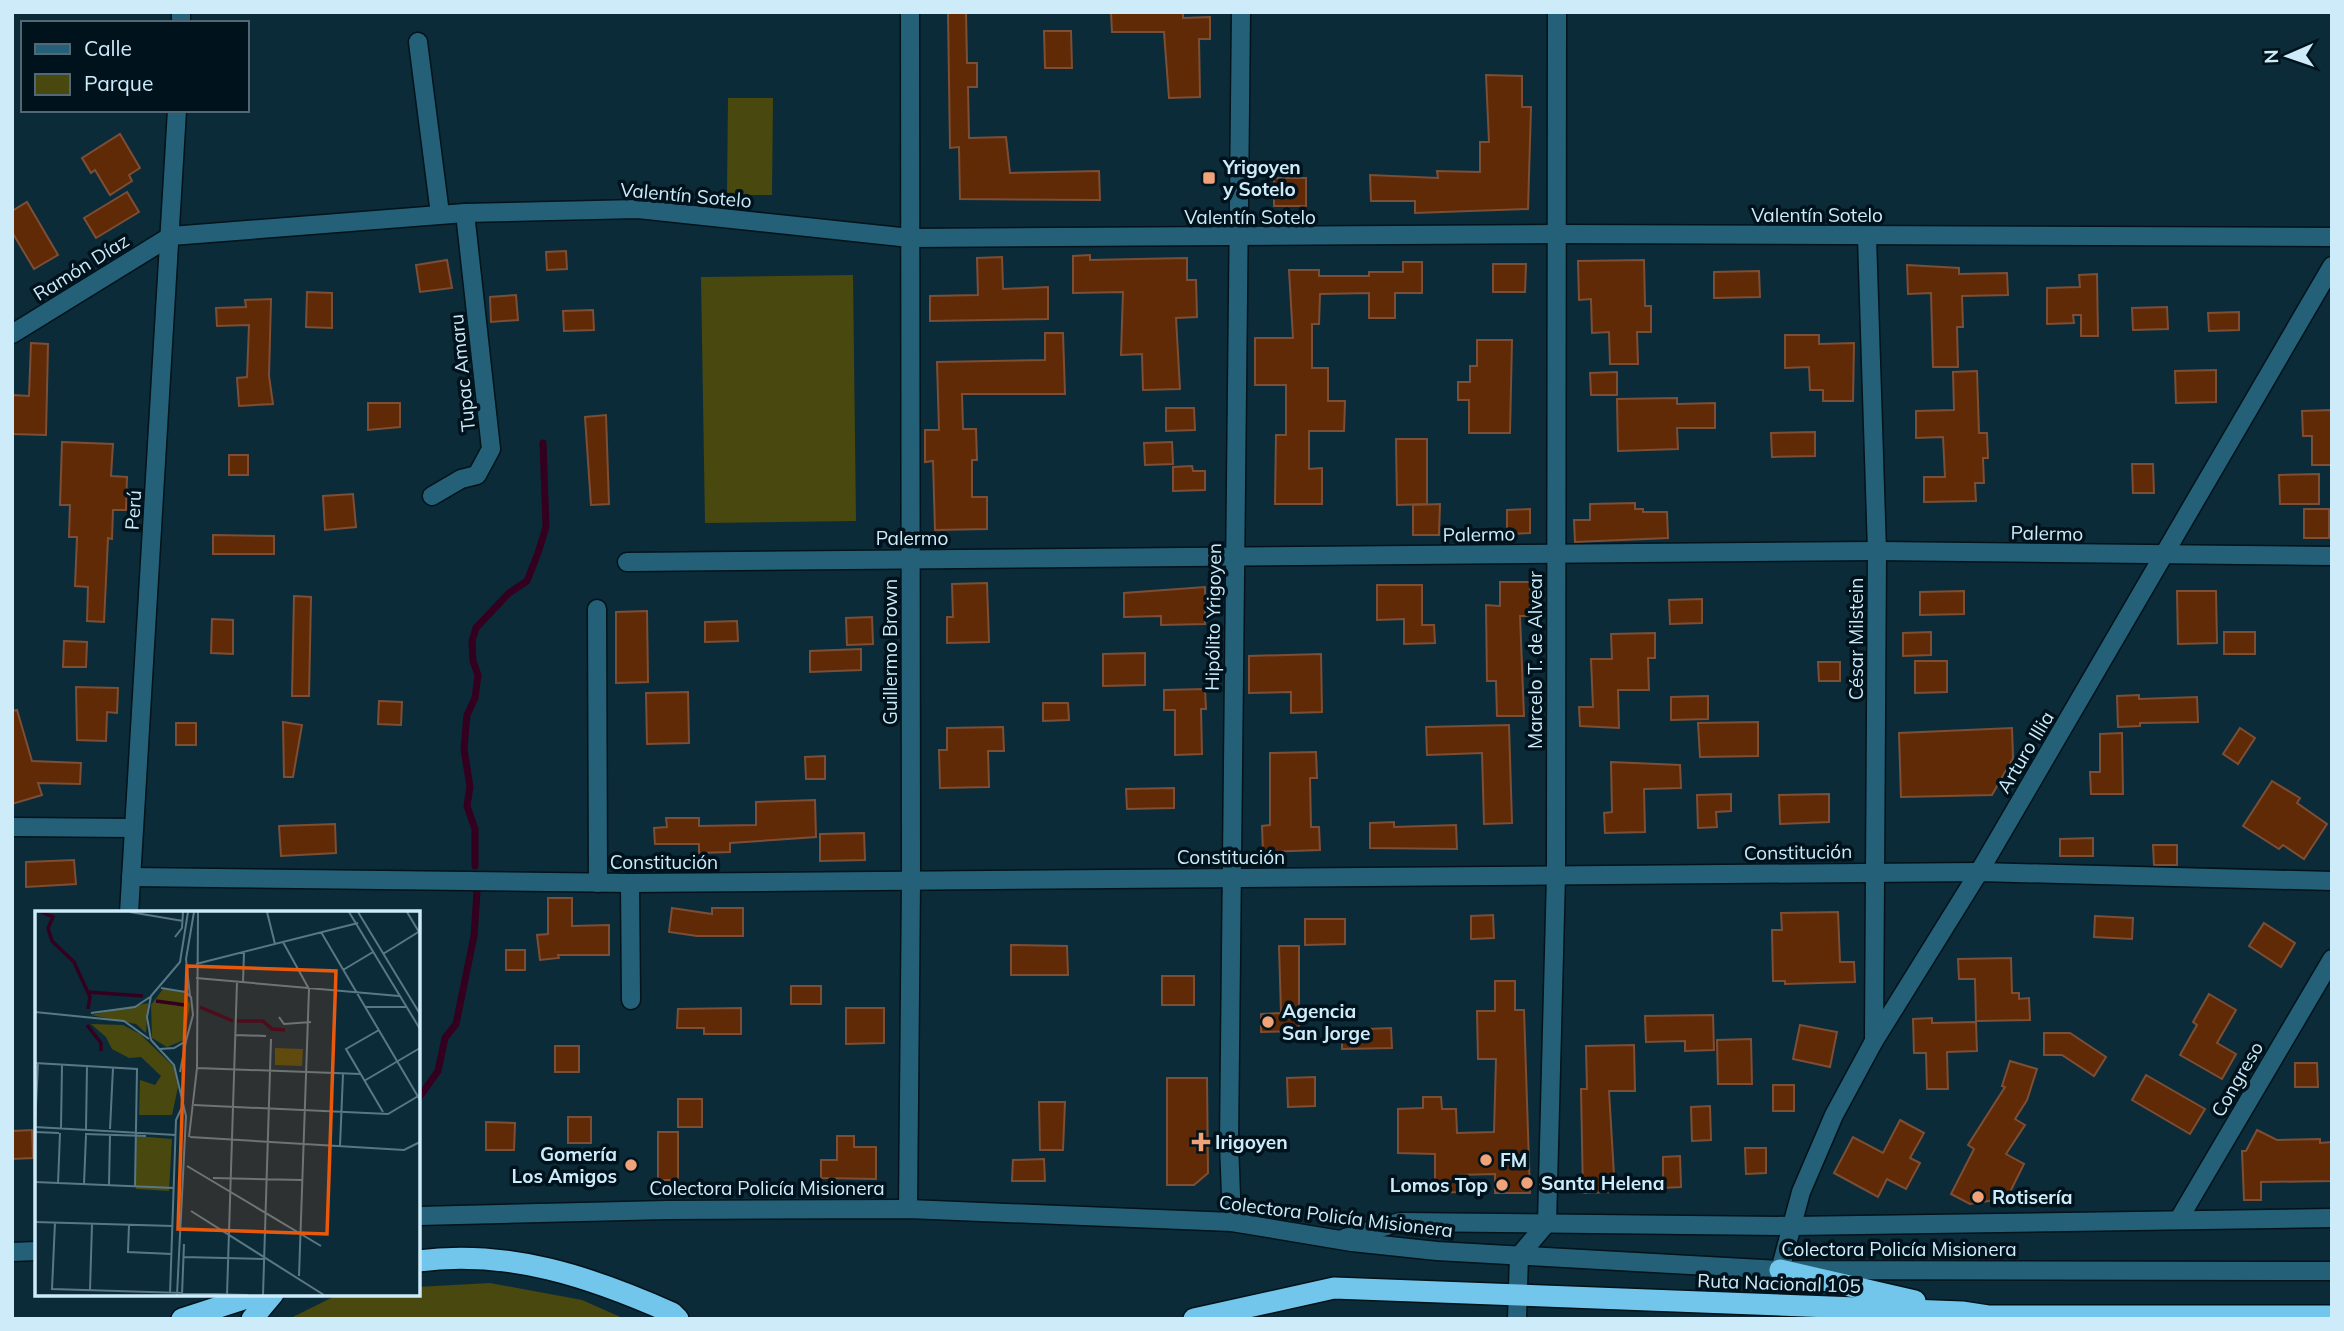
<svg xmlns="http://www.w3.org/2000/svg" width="2344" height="1331" font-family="Mulish,sans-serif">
<rect width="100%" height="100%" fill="#0c2b39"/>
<g fill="#49480f">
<polygon points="728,98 773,98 772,195 727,195"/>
<polygon points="853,275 856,521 705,523 701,277"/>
<polygon points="490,1283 582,1300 625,1319 289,1319 339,1294 418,1294 418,1287"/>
</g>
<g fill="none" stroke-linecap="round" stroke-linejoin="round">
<g stroke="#33001f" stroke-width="7">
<polyline points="475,866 475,829 467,806 470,787 464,749 467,715 475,698 478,675 473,661 472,641 476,628 509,593 527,581 538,553 546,527 543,443"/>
<polyline points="418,1099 438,1071 445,1038 456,1024 474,936 477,892"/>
</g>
</g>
<g fill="#602a06" stroke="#7c4e35" stroke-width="2">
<polygon points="948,12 966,12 967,63 977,63 977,87 968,87 969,138 1006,137 1010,173 1099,171 1100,200 960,199 959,147 950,148"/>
<polygon points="1111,12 1183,12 1183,18 1210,17 1210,39 1199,39 1200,97 1169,98 1164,32 1112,32"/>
<polygon points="1044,31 1071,31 1072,68 1045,68"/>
<polygon points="1486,75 1522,76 1522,107 1531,107 1528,209 1415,213 1415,201 1371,201 1370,175 1438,178 1437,171 1480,172 1480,142 1489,142"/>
<polygon points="120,134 140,168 129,175 132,181 110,195 95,170 91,173 82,158"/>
<rect x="1274" y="178" width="32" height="28"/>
<polygon points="127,192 139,212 96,238 84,218"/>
<polygon points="27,202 58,255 34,269 12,232 12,211"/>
<polygon points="566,251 567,269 547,270 546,252"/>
<polygon points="1090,255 1090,260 1187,258 1187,280 1196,280 1197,317 1176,318 1180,389 1143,390 1142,354 1121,355 1123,292 1073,293 1073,256"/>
<polygon points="1002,257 1003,289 1048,287 1048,319 930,321 930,296 978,295 977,258"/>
<polygon points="447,260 452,288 420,292 416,265"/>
<polygon points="1644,260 1645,306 1651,306 1651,332 1637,332 1638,364 1610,364 1609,332 1592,333 1591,299 1579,300 1578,261"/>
<polygon points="1403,262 1422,262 1422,293 1395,293 1395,318 1369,318 1369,293 1320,294 1319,324 1312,324 1312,368 1328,368 1328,401 1345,401 1344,431 1309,431 1309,469 1322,468 1322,504 1275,504 1276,435 1286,435 1286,385 1255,385 1255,338 1293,338 1289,270 1319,270 1319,276 1369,276 1369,272 1403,272"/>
<polygon points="1493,264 1526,264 1525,292 1493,292"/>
<polygon points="1907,265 1959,268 1959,274 2007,273 2008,295 1962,296 1963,327 1957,327 1958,367 1933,367 1931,293 1908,294"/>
<polygon points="1759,271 1760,297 1714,298 1714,272"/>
<polygon points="2097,274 2098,336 2081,336 2081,315 2073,315 2074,323 2047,324 2047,288 2080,287 2079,275"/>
<polygon points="307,292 332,293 332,328 306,327"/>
<polygon points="516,295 518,320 491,322 490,297"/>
<polygon points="271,299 269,376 273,404 239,406 237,378 247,377 249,325 217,326 216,308 246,307 245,300"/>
<polygon points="2167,307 2168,329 2133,330 2132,308"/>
<polygon points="593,310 594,330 564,331 563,311"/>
<polygon points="2239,312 2239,330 2209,331 2208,313"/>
<polygon points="1045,333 1063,333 1065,394 962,394 963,429 976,429 977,460 972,460 972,497 987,497 987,529 935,530 933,461 925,462 925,430 939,430 937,362 1045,360"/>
<polygon points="1785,335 1819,335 1819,344 1854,343 1853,401 1823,401 1823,390 1810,390 1809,367 1785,368"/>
<polygon points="1477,340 1512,340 1510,433 1469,433 1469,400 1458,400 1458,382 1470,382 1470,366 1477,366"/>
<polygon points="31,343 48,344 46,435 12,434 12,395 29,396"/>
<polygon points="2216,370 2216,402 2176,403 2175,371"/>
<polygon points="1977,371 1979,433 1987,433 1988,458 1983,458 1984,483 1975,483 1976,501 1924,502 1924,477 1945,477 1943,437 1916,438 1916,411 1954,410 1953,372"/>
<polygon points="1617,372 1617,395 1591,395 1590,373"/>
<polygon points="1677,398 1677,404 1715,403 1715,428 1677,428 1678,449 1618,451 1617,399"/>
<polygon points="368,403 400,403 400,427 368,430"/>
<polygon points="1166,408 1194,408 1195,430 1166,431"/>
<polygon points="2332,410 2332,465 2312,465 2312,436 2303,436 2302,411"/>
<polygon points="606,415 609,504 591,505 585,417"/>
<polygon points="1815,432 1815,456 1772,457 1771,433"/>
<polygon points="1396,439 1427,439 1427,504 1397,505"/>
<polygon points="62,442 113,444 111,476 127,477 126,510 113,510 112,539 108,538 104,622 87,621 88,587 75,586 77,537 69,537 70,505 60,505"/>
<polygon points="1172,442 1173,464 1145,465 1144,443"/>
<rect x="229" y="455" width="19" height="20"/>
<polygon points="2132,464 2153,464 2154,493 2133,493"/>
<polygon points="1192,466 1193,471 1205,471 1205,490 1173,491 1173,467"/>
<polygon points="2319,474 2319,504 2280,504 2279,475"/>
<polygon points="353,494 356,527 325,530 323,496"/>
<polygon points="1635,503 1635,509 1643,509 1643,512 1667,512 1668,538 1575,542 1574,520 1590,520 1590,504"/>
<polygon points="1440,504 1439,535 1413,535 1413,505"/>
<polygon points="1530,509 1530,533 1507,534 1507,510"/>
<rect x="2304" y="509" width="25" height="29"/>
<polygon points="213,535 274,536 274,554 213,554"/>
<polygon points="1500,582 1530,582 1530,616 1520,616 1524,716 1497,716 1496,681 1487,681 1486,605 1500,606"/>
<polygon points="987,583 989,642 947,643 947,617 953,617 952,584"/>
<polygon points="1377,585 1422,585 1422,625 1434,625 1435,643 1404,644 1404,619 1377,620"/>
<polygon points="1205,587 1205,624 1161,625 1161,616 1124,617 1124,593"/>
<polygon points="1964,591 1964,614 1920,615 1920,592"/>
<polygon points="2177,591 2216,591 2217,643 2178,644"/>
<polygon points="294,596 311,597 309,696 292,696"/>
<polygon points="1702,599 1702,623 1670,624 1669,600"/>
<polygon points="647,611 648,682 616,683 616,612"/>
<polygon points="872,617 873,644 847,645 846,618"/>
<polygon points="212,619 233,620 233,654 211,653"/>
<polygon points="737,621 738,641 705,642 705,622"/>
<polygon points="1931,632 1931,655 1903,656 1903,633"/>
<rect x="2224" y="632" width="31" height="22"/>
<polygon points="1655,633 1655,658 1648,658 1649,690 1618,690 1619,728 1580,726 1579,707 1593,707 1591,659 1612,659 1611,634"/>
<polygon points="64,641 87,642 86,667 63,667"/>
<polygon points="861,649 861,670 810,672 810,651"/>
<polygon points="1145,653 1145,685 1103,686 1103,654"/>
<polygon points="1321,654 1322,712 1291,713 1291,692 1249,693 1249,656"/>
<polygon points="1915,661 1947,661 1947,692 1915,693"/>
<polygon points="1818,662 1840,662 1840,681 1819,681"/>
<polygon points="76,687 118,688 117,713 107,712 106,741 77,740"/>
<polygon points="1205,689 1206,709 1201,709 1202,754 1175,755 1175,710 1164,710 1164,690"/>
<polygon points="688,692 689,743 647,744 646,693"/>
<polygon points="2139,695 2139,699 2197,697 2198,722 2140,723 2140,726 2118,727 2117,696"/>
<polygon points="1708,696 1708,719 1671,720 1671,697"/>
<polygon points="379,701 402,702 401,725 378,724"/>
<polygon points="1043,703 1068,703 1069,720 1043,721"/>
<polygon points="17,710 32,761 81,763 80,784 38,783 42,795 12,804 12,711"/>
<polygon points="283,722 302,725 293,777 284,777"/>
<polygon points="1758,722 1758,756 1700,757 1698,723"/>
<rect x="176" y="723" width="20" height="22"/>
<polygon points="1509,725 1512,823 1484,824 1482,753 1427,755 1426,727"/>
<polygon points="1003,727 1004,751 988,751 989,787 940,788 939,750 947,750 947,728"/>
<polygon points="2012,728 2013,758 1992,795 1901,797 1899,733"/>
<polygon points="2240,728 2255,738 2238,764 2223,754"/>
<polygon points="2122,733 2123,794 2091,794 2090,772 2100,772 2100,734"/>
<polygon points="1316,752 1317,778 1310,778 1311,827 1319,827 1320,850 1263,852 1262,826 1270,825 1270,753"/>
<polygon points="825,756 825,779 806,779 805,757"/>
<polygon points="1611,762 1680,765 1681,788 1644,789 1645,832 1605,833 1604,813 1612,812"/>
<polygon points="2272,781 2300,798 2297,803 2327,824 2304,859 2283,845 2279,849 2243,826"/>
<polygon points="1174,788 1174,808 1127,809 1126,789"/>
<polygon points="1731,794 1731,811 1716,812 1717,827 1698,828 1697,795"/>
<polygon points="1829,794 1829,822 1780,824 1779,795"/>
<polygon points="815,800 816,837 730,843 730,852 699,853 699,844 655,844 654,828 667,827 666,818 699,818 699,826 756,825 756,802"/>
<polygon points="1394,822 1394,827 1456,825 1457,849 1370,848 1370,823"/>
<polygon points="335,824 336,853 281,856 279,826"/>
<polygon points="864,833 865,860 820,861 820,834"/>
<polygon points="2093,838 2093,856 2060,856 2060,839"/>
<polygon points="2153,845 2177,845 2177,865 2154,865"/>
<polygon points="74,860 76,884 26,887 26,862"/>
<polygon points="548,898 572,898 572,926 609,925 609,955 558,955 559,958 540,960 537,935 548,934"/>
<polygon points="672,908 712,914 712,908 743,908 743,936 697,936 669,932"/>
<polygon points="1838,912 1840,962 1854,962 1855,982 1785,984 1785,981 1773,981 1772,930 1782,930 1781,913"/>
<polygon points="1493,915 1494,938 1471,939 1471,916"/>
<polygon points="2095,916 2133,918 2132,939 2094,937"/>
<polygon points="1305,919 1345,919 1345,944 1305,945"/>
<polygon points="2264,923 2295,943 2281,967 2249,946"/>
<polygon points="1011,945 1067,946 1068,975 1011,975"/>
<polygon points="1279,946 1299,946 1299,1031 1261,1032 1261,1014 1281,1013"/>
<rect x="506" y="950" width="19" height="20"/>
<polygon points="2011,958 2012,993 2019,993 2019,999 2029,998 2030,1020 1976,1021 1975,979 1959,979 1958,959"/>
<rect x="1162" y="976" width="32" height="29"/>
<polygon points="1495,981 1515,981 1515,1010 1524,1010 1530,1193 1495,1193 1495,1174 1458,1175 1458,1192 1435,1193 1435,1154 1398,1153 1398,1109 1423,1108 1423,1097 1441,1097 1442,1109 1456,1109 1457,1133 1494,1132 1496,1059 1478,1059 1477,1011 1495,1011"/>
<rect x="791" y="986" width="30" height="18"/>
<polygon points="2209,994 2236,1010 2217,1043 2236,1054 2222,1079 2180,1055 2197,1025 2193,1022"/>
<polygon points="741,1008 741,1034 704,1034 704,1028 677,1028 678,1009"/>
<polygon points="846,1008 884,1008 884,1043 846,1044"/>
<polygon points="1713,1015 1714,1050 1685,1051 1685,1041 1646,1042 1645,1016"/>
<polygon points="1932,1018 1932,1023 1976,1022 1977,1051 1947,1052 1948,1089 1927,1089 1926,1053 1914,1053 1913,1019"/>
<polygon points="1800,1025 1837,1032 1830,1067 1793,1059"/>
<polygon points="1391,1028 1392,1048 1342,1049 1342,1030"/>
<polygon points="2044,1033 2070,1033 2106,1057 2094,1076 2062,1055 2044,1055"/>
<polygon points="1751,1039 1752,1084 1718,1084 1717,1040"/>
<polygon points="1634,1045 1635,1091 1609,1091 1615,1192 1583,1193 1581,1089 1587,1089 1586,1046"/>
<rect x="555" y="1046" width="24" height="26"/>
<polygon points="2010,1061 2037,1069 2027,1100 2015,1119 2025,1125 2006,1154 2024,1164 2007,1198 1970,1204 1951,1194 1974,1149 1968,1145 2005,1087 2002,1086"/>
<polygon points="2295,1063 2317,1063 2318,1087 2295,1087"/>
<polygon points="2146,1075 2205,1109 2190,1134 2132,1100"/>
<polygon points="1315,1077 1315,1106 1288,1107 1287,1078"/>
<polygon points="1167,1078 1207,1078 1208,1173 1194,1185 1167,1185"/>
<rect x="1773" y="1085" width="21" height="26"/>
<rect x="678" y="1099" width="24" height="28"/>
<polygon points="1039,1102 1065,1102 1063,1150 1040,1150"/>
<polygon points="1710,1106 1711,1140 1692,1141 1691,1107"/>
<rect x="568" y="1117" width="23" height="26"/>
<polygon points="1900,1120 1924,1133 1910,1158 1920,1163 1906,1189 1887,1179 1878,1197 1834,1173 1853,1137 1883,1153"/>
<polygon points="486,1122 515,1123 514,1150 486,1150"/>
<polygon points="32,1130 33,1158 12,1159 12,1131"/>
<polygon points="2257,1130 2277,1140 2320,1139 2320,1143 2332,1142 2332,1181 2261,1182 2261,1200 2244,1200 2242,1151 2246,1151"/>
<rect x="658" y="1132" width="20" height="48"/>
<polygon points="837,1136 854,1136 854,1147 876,1147 876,1179 821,1178 821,1160 837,1160"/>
<polygon points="1745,1148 1766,1148 1766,1173 1746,1174"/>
<polygon points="1680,1156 1681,1187 1663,1188 1663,1157"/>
<polygon points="1044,1159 1045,1181 1012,1181 1013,1160"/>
</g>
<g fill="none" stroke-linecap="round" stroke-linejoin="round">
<defs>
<g id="minor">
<polyline points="181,23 181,12"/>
<polyline points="418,42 440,214"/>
<polyline points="1867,237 1877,551 1874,1041"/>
<polyline points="12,334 171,236 465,213 638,209 910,238 1556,234 2332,237"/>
<polyline points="432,496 461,479 477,475 491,449 465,213"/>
<polyline points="627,562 1877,551 2332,556"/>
<polyline points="597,609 598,883"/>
<polyline points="12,827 134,828"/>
<polyline points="131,877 630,883 1979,872 2332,881"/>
<polyline points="630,883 631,1000"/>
<polyline points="129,913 177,110"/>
<polyline points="908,1209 911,881 910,12"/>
<polyline points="418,1216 667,1210 908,1209 1232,1222 1352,1242 1437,1251 1780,1270 2332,1271"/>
<polyline points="2179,1219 2332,959"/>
<polyline points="1232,1222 1229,1143 1241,12"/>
<polyline points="1345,1238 1400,1222 1791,1226 2332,1218"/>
<polyline points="12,1252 37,1251"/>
<polyline points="1519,1256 1547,1223 1556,875 1557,12"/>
<polyline points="1780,1270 1801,1192 1834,1115 1874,1041 1979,872 2332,266"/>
<polyline points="1517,1319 1519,1256"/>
</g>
<g id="highway">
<path d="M418,1261c91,-12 173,16 254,52l6,6"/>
<polyline points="1780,1270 1915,1301"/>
<polyline points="182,1319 259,1294"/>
<polyline points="252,1319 273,1294"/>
<polyline points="1194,1319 1334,1288 1962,1312 1988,1316 2332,1316"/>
</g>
</defs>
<use href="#minor" stroke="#02131a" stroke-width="21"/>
<use href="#highway" stroke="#02131a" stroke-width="24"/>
<use href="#minor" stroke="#246179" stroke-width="18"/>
<use href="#highway" stroke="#72c6eb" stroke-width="21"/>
</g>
<g fill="#f0a279" stroke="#00131d" stroke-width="2.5">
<rect x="1202" y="171" width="14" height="14" rx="3.5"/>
<circle cx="1268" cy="1022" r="7"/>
<path d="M1197.5 1131.5h7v7h7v7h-7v7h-7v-7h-7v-7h7z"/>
<circle cx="1486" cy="1160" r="7"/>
<circle cx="631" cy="1165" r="7"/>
<circle cx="1527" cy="1183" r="7"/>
<circle cx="1502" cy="1185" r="7"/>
<circle cx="1978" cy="1197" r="7"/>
</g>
<g text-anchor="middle" stroke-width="7" stroke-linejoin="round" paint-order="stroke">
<g font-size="19" font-weight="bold" fill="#cdebf9" stroke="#00131d" text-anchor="start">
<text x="1223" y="174">Yrigoyen<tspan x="1223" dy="22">y Sotelo</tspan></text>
<text x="1282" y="1018">Agencia<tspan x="1282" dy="22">San Jorge</tspan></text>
<text x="1215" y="1149">Irigoyen</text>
<text x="617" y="1161" text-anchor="end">Gomería<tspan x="617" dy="22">Los Amigos</tspan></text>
<text x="1500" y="1167">FM</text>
<text x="1541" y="1190">Santa Helena</text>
<text x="1488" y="1192" text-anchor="end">Lomos Top</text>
<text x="1992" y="1204">Rotisería</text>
</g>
<g font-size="19" fill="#cdebf9" stroke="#00131d">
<text transform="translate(686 195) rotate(5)" y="7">Valentín Sotelo</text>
<text x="1817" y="222">Valentín Sotelo</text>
<text x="1250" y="224">Valentín Sotelo</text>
<text transform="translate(81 267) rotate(-32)" y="7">Ramón Díaz</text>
<text transform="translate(462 373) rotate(-96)" y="7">Tupac Amaru</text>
<text transform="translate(133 510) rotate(-86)" y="7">Perú</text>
<text transform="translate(2047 533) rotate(1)" y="7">Palermo</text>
<text transform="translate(1479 534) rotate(-1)" y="7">Palermo</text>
<text x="912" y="545">Palermo</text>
<text transform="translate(1213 617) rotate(-89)" y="7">Hipólito Yrigoyen</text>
<text transform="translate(1856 639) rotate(-90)" y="7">César Milstein</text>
<text transform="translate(890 652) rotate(-90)" y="7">Guillermo Brown</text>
<text transform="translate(1535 660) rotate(-90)" y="7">Marcelo T. de Alvear</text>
<text transform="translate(2025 752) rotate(-59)" y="7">Arturo Illia</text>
<text transform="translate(1798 852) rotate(-1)" y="7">Constitución</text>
<text x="1231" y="864">Constitución</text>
<text x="664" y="869">Constitución</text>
<text transform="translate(2237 1079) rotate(-60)" y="7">Congreso</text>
<text x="767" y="1195">Colectora Policía Misionera</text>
<text transform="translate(1336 1216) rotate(7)" y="7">Colectora Policía Misionera</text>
<text x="1899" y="1256">Colectora Policía Misionera</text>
<text transform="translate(1779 1283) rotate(2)" y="7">Ruta Nacional 105</text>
</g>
</g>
<g transform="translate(35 911)">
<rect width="385" height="385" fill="#0c2b39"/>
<path d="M128,78l22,4 5,12 -6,35 -17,7 -15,-9 -1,-33zM113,92l-2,30 -10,-9 -45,-9zM56,113l32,1 17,9 34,33 4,20 -6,28h-33l1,-35 15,5 6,-9 -20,-19 -12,1 -17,-9 -6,-12zM240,137l28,1 -1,17 -27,-1zM101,225l36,3 -3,52 -33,-2z" fill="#49480f"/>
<path fill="none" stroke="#33001f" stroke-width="3.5" d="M6,1l12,5 -5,11 4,13 22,21 16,35 -2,12M52,81l56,4M121,90l29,4M165,96l33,14M202,110h26l9,8 13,1M52,114l14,18v8"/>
<path fill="none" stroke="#597886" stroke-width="2" d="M95,1l53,9M232,1l8,32M314,1l71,117M323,1l62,102M372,1l12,20M286,21l99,168M140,26l7,-9 1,-16M248,31l26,47 -10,287M348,43l37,-23M161,53l162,-41M308,59l30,-18M161,67l203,18M208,72l1,-31M155,85l-4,-37 8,-47M331,96h40M0,101l89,9 25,18M56,102l44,-6 15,-10M244,106l5,7 27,-2M344,119l-33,19 37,63M200,124l31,1M125,138l14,-1 12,-7 7,-26 -2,-18 -6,-5 -24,-4M0,152l102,6 -2,117M162,157l164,6M145,161l6,-31M329,170l56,-33M159,194l194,9 32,-19M0,216l3,-64M0,216l141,8M26,217l1,-63M51,218l1,-63M75,218l3,-61M0,221l24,1M50,223l61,2M154,226l8,-69 1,-156M155,226l214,13 16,-8M305,235l3,-72M152,255l134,80M178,267l89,2M0,271l139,6M23,273l2,-51M49,273l2,-49M74,274l1,-50M156,300l133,84M0,311l138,4M20,311l-3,67 196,6M94,314l-1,27 44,2M148,346l81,2M55,379l2,-66M135,383l6,-174 7,-15M142,384l9,-179 -12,-51 -23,-25 -4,-23 4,-21 29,-34 8,-50M147,384l2,-51M192,384l10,-313M228,384l8,-256"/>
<path fill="#e8590c" fill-opacity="0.15" stroke="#e8590c" stroke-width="3.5" d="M152,55l149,5 -9,263 -149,-5z"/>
<rect width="385" height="385" fill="none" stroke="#cdebf9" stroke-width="3.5"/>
</g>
<rect width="2344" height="1331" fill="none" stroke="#cdebf9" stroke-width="28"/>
<rect x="21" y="21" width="228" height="91" fill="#00131d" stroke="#526975" stroke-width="2"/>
<rect x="35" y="44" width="35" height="10" fill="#246179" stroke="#526975" stroke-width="2"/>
<text x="84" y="56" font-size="21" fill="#cdebf9">Calle</text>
<rect x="35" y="74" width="35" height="21" fill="#49480f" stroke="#526975" stroke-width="2"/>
<text x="84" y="91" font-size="21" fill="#cdebf9">Parque</text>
<g transform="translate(2288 56) rotate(268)" stroke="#00131d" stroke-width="5" paint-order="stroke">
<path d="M0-5L12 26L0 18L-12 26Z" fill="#cdebf9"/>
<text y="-10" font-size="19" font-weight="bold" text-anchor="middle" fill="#cdebf9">N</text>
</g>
</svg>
